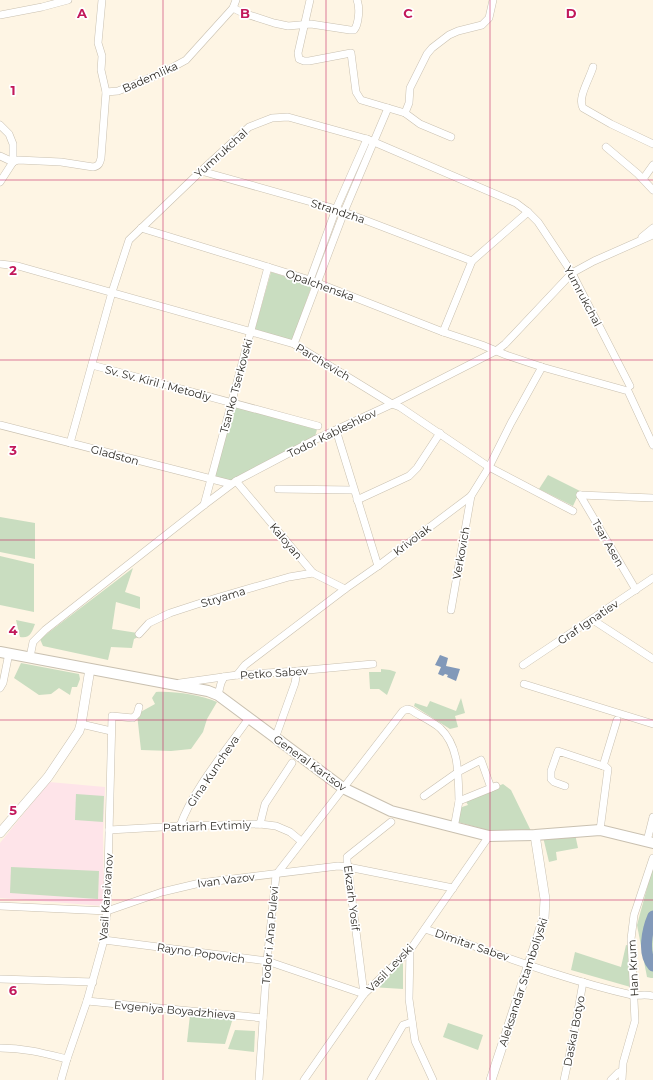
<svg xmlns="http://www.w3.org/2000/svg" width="653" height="1080" font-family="Montserrat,sans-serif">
<rect width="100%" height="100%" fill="#fef5e4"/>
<polygon fill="#fee4e9" points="49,782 105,787 103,835 104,906 0,898 0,843"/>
<g fill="#c9ddc0">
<polygon points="271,272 312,285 292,341 255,329"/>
<polygon points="231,403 318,426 314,440 236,481 210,479"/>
<polygon points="548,475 580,491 573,506 539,489"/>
<polygon points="0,517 35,523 35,559 0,552"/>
<polygon points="0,556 34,564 34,612 0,605"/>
<polygon points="133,568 125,592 140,597 140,609 116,602 112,629 144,634 134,639 132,648 111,647 108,660 43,646 40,639"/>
<path d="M16,620l19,4c-3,8 -5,15 -15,13z"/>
<polygon points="21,663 79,674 80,679 77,687 72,687 70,695 59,688 51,694 39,695 14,678"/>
<polygon points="381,669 390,670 396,672 387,695 379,689 370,689 369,672 381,672"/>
<path d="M156,692c17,-1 46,3 61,10l-10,17 -4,13 -12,17 -20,2 -30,-1 -4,-36 18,-10 -3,-6z"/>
<polygon points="461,698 465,713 455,716 458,727 450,729 414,706 415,703 427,707 430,701 456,711"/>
<polygon points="503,784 511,790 531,831 500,832 487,830 458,822 459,808 468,805 465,800"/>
<polygon points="76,794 104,796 103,822 75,820"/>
<polygon points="575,834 578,848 556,852 557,860 549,862 543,837"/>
<polygon points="653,866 653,978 651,978 647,977 637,925"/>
<polygon points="11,867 99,871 98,899 10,893"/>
<polygon points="626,945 631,946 634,988 571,970 575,952 621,967"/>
<polygon points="403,955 403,989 371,987"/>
<polygon points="190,1015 233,1018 225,1044 187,1042"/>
<polygon points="448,1023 483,1035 478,1050 443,1037"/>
<polygon points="235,1030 255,1031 254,1052 228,1049"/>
</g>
<polygon fill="#8299b9" points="440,655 448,658 446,666 460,669 456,681 447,677 448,675 445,674 443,676 438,674 441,667 435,665"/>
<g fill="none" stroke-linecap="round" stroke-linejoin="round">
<path stroke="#8299b9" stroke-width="11" d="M653,916c-6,14 -11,38 0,50"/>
<defs>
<g id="minor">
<path d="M233,8l10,5 31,10 14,3 23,-2 39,6h4c5,-6 6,-23 3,-30"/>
<polyline points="0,15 42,7 68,0"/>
<path d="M593,67c-3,11 -16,31 -10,41l28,16 42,20"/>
<polyline points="106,92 118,91 128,87 164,72 186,60 233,8 236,0"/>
<polyline points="388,108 405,113 420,124 451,137"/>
<polyline points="405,113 409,103 410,88 427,54 432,48 449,35 458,31 482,25 489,18 493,0"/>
<polyline points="0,125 9,134 13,144 13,162 0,182"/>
<polyline points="606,147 638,174 653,190"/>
<polyline points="0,156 13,162"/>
<path d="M13,162l5,-2 43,2 32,5c6,-1 7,-4 8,-9l5,-66 -5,-22 1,-14 -4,-13 4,-43"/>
<polyline points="201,171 336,209 472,261"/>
<polyline points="643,179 653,165"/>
<polyline points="141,228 310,280 443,332 482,345 506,355 542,367 628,391 653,445"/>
<polyline points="642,237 653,228"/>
<polyline points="0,264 18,266 294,344 392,404 400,407 489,467 573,511"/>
<polyline points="310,280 336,209 367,139"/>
<polyline points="443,332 472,261 528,212"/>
<polyline points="294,344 344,212 388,108 361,100 356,92 351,53 309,61 304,61 299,59 298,53 310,0"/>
<polyline points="92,365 318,426"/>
<polyline points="0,425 231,484"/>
<polyline points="336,430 378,566"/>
<polyline points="70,443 112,292 129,240 201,171 249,127 272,118 288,117 367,139 516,203 528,212 538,222 572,273 630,386"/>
<polyline points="236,481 313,573 345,589"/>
<polyline points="278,489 353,490"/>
<polyline points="580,495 636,590"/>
<polyline points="580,495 653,498"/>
<polyline points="357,500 409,476 417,468 440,433"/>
<polyline points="204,505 268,267"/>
<polyline points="451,610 471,496"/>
<polyline points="593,620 653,659"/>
<polyline points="139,634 149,623 170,613 216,598 289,577 313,573"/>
<polyline points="30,657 33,642 45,630 204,505 236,481 314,440 392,404 496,351 505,344 572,273 594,261 653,235"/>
<polyline points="523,665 653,578"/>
<polyline points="237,675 245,665 345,589 378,566 471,496 489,467 511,423 542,367"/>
<polyline points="180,683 237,675 297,671 373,664"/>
<polyline points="524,684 653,724"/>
<polyline points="0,688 3,683 9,653"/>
<polyline points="218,695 221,683 224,677"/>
<polyline points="81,724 111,731"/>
<polyline points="274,737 277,733 295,683 297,671"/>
<polyline points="603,766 617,720"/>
<polyline points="565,786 554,782 551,779 551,771 558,751 606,767 608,769 600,830"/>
<polyline points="424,796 458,772 481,760 491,788"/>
<polyline points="260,824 265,804 292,763"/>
<path d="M180,826c13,-37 46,-75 69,-108"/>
<polyline points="454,828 459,801 496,786"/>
<polyline points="109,830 180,826 260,824 276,826 290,832 301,841"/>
<polyline points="647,841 653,817"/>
<polyline points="0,906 107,911 162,892 200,883 338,866 348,867 453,888"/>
<path d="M425,929c68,23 136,50 207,66 7,1 14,-1 21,1"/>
<polyline points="104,940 267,961 364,994 347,861 347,857 391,822"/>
<polyline points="410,950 409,999 415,1041 433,1080"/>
<polyline points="0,979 93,982"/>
<polyline points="87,1001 263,1018"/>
<path d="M0,1048c25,0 43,5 67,11"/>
<polyline points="61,1080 67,1059 87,1001 104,940 107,911 112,716 133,718 137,714 139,707"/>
<path d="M259,1080l8,-119 9,-86 127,-164 4,-2 4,1c9,6 21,11 29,18 20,19 18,48 19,73"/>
<polyline points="304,1080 364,994 410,950 489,836"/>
<polyline points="371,1080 403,1025 412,1022"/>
<polyline points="564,1080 574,1034 583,982"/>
<polyline points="611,1080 618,1073 622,1071"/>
<polyline points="622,1080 623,1063 635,1021 631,939 634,915 653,858"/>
</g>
<g id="tertiary">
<polyline points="0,833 48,777 79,731 81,724 90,669"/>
<polyline points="491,1080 544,918 545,899 535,835"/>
</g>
<polyline id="secondary" points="0,652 208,691 218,695 343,788 391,811 489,836 535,835 600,830 653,843"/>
</defs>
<use href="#minor" stroke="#c9c0b0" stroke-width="8"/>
<use href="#tertiary" stroke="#c9c0b0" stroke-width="10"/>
<use href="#secondary" stroke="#c9c0b0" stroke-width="12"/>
<use href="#minor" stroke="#fff" stroke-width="7"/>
<use href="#tertiary" stroke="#fff" stroke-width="9"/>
<use href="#secondary" stroke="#fff" stroke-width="10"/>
</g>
<path fill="none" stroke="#c2185b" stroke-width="1" stroke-opacity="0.55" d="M163,0v1080M326,0v1080M490,0v1080M0,180h653M0,360h653M0,540h653M0,720h653M0,900h653"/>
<g text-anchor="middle" stroke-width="3.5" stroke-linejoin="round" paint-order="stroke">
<g font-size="11" fill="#2f2c26" stroke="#fff">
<text transform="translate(150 77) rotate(-24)" y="4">Bademlika</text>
<text transform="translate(221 153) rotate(-42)" y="4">Yumrukchal</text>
<text transform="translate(338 211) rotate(18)" y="4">Strandzha</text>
<text transform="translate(320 285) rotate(20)" y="4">Opalchenska</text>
<text transform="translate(583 296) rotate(62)" y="4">Yumrukchal</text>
<text transform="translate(323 362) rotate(31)" y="4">Parchevich</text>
<text transform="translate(158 383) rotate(15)" y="4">Sv. Sv. Kiril i Metodiy</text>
<text transform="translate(236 386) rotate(-75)" y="4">Tsanko Tserkovski</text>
<text transform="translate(332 433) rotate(-26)" y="4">Todor Kableshkov</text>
<text transform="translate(115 455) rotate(15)" y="4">Gladston</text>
<text transform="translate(412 540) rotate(-37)" y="4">Krivolak</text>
<text transform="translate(286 541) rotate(50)" y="4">Kaloyan</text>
<text transform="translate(608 543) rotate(60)" y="4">Tsar Asen</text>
<text transform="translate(461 553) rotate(-80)" y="4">Verkovich</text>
<text transform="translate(223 597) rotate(-17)" y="4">Stryama</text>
<text transform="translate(588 622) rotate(-34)" y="4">Graf Ignatiev</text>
<text transform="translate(274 673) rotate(-4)" y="4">Petko Sabev</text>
<text transform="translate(310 763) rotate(36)" y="4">General Kartsov</text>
<text transform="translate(213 771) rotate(-56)" y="4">Gina Kuncheva</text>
<text transform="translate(207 826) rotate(-2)" y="4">Patriarh Evtimiy</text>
<text transform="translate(226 880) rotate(-7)" y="4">Ivan Vazov</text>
<text transform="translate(106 897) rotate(-86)" y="4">Vasil Karaivanov</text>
<text transform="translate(352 898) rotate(83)" y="4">Ekzarh Yosif</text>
<text transform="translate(270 935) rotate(-85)" y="4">Todor i Ana Pulevi</text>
<text transform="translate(472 945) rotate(19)" y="4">Dimitar Sabev</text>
<text transform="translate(201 953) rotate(8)" y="4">Rayno Popovich</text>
<text transform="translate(390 968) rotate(-46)" y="4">Vasil Levski</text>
<text transform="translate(633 968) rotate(-93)" y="4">Han Krum</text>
<text transform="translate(523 982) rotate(-72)" y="4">Aleksandar Stamboliyski</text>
<text transform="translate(175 1010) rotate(5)" y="4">Evgeniya Boyadzhieva</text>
<text transform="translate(574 1031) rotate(-79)" y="4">Daskal Botyo</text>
</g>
</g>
<g font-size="13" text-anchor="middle" font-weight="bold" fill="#c2185b" stroke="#fff" stroke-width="3.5" stroke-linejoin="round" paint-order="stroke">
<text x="82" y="18">A</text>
<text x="245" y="18">B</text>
<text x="408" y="18">C</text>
<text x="571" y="18">D</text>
<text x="13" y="95">1</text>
<text x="13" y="275">2</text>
<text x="13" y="455">3</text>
<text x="13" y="635">4</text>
<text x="13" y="815">5</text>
<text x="13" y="995">6</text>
</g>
</svg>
